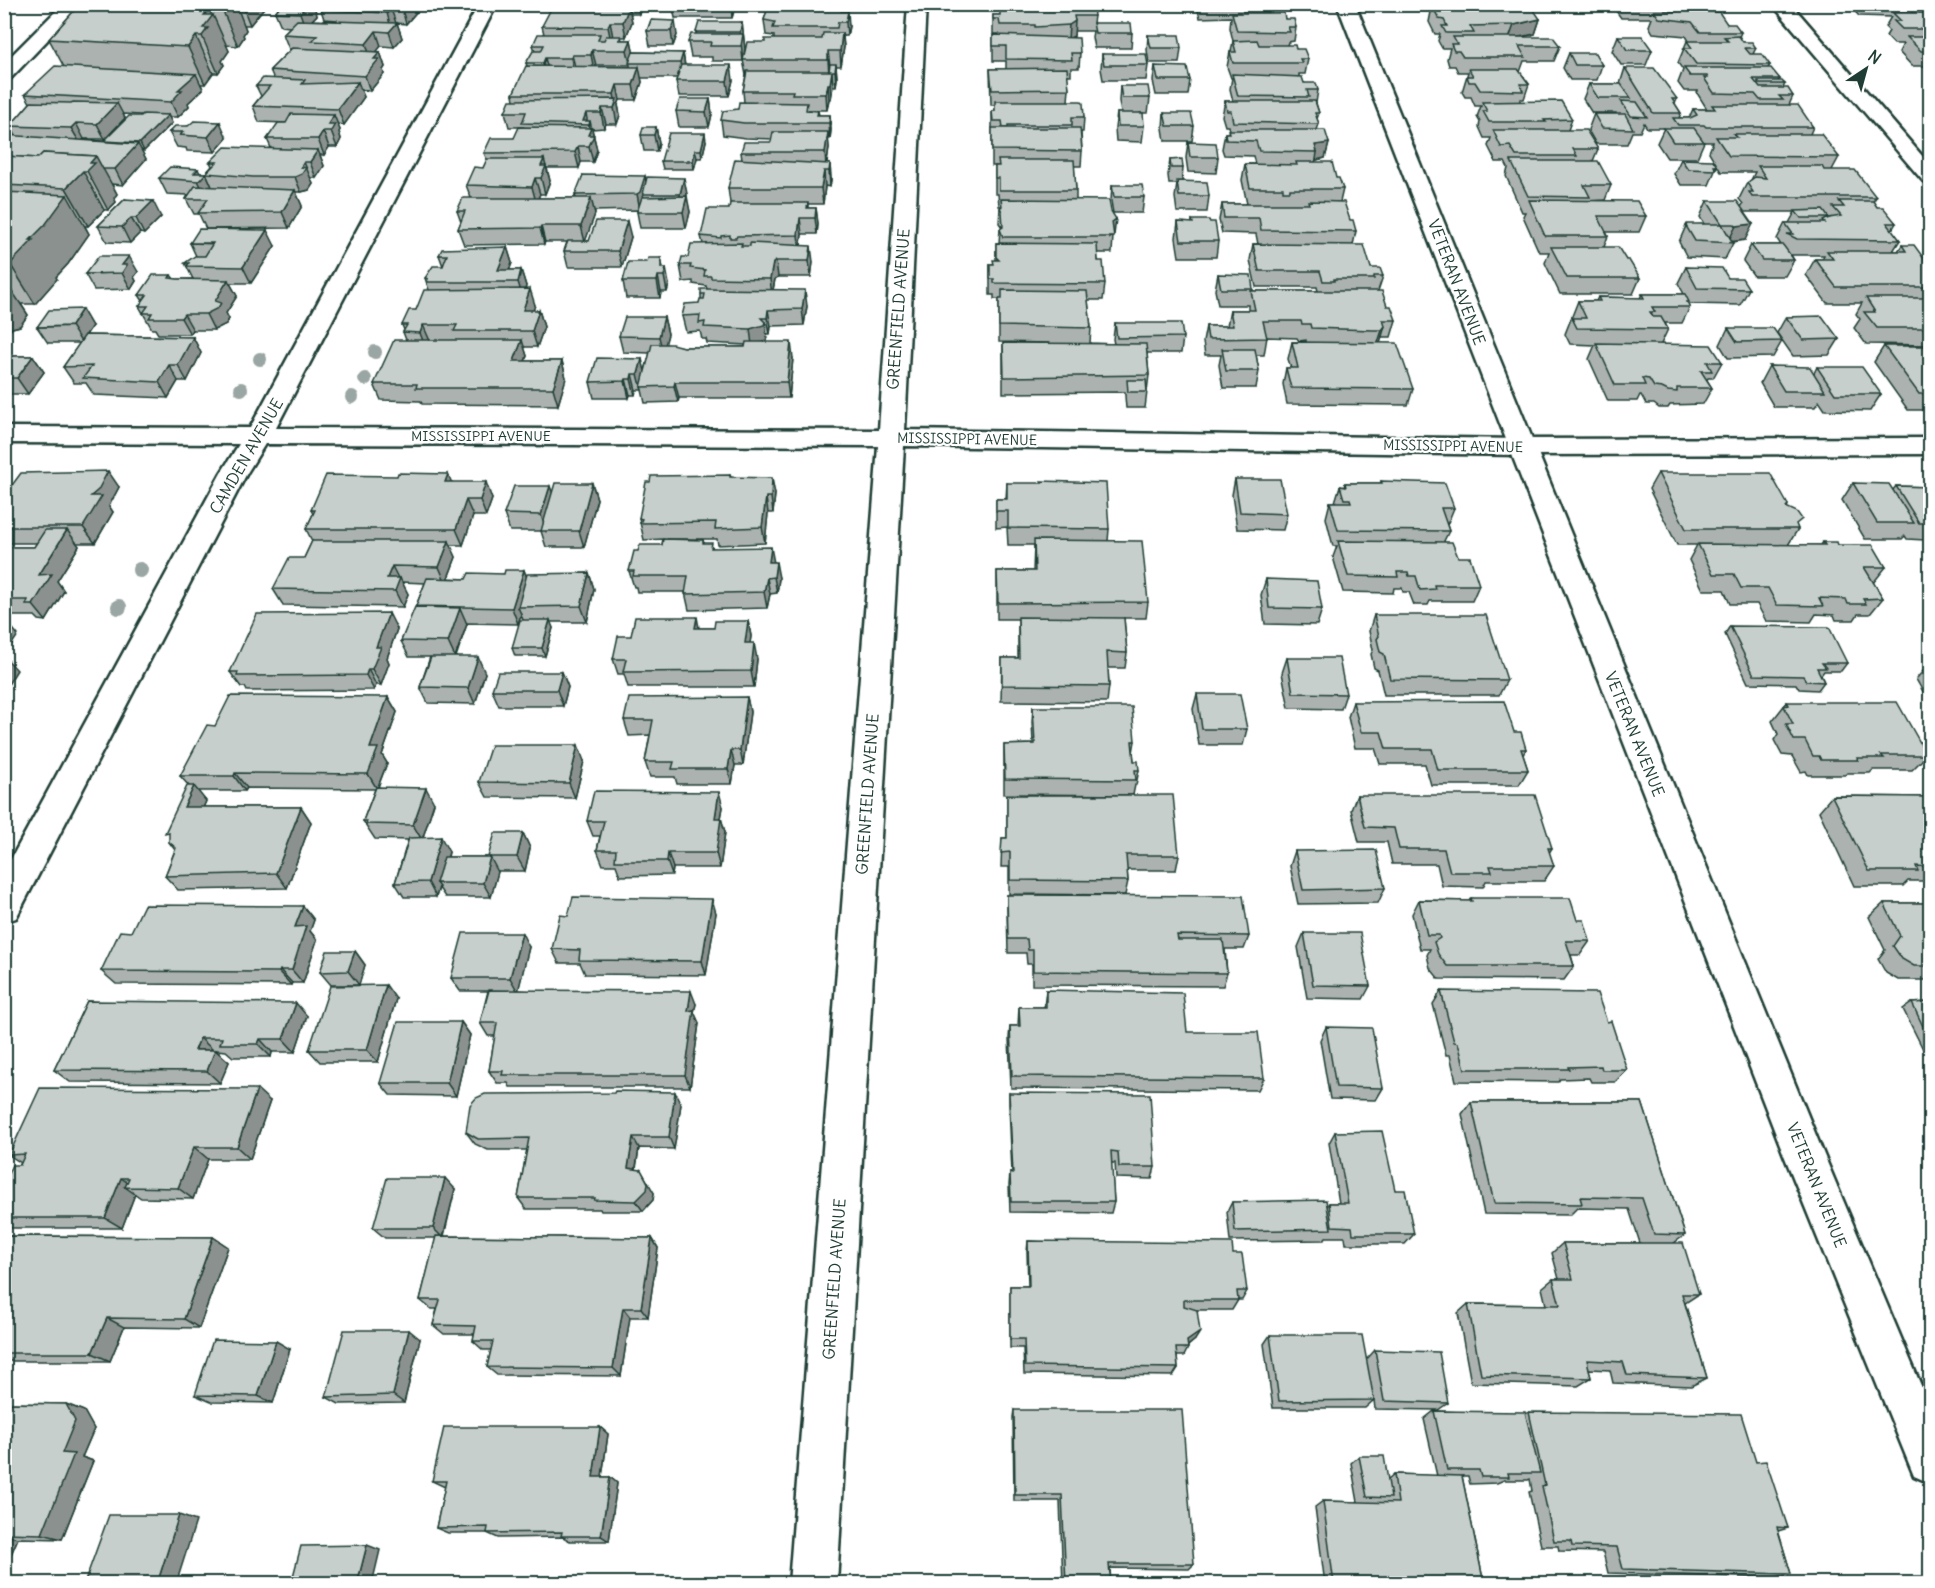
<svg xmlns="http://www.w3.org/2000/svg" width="1935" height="1588" font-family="Delius,sans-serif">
<rect width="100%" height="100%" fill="#fff"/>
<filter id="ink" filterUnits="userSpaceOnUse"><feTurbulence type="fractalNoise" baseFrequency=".0167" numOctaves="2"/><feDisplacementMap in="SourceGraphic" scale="12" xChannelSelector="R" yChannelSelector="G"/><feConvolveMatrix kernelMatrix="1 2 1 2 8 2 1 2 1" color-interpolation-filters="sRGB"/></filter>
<g filter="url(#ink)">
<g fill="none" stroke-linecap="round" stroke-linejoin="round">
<defs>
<g id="street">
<polygon points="63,4 82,4 11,78 4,80 4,63"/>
<polygon points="479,4 497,4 276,428 879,430 908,4 926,4 905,430 1521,439 1930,438 1930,454 1521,455 904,446 837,1584 789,1584 878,446 265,444 247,473 16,918 4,922 4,872 221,473 239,444 4,443 4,427 250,428"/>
<polygon points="1772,4 1791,4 1930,165 1930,183 1923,181"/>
</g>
<polygon id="secondary" points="1337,4 1355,4 1824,1155 1930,1407 1930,1483 1914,1476 1784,1155"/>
</defs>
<use href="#street" stroke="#1f3d34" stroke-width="5"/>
<use href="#secondary" stroke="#1f3d34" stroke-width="5"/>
<use href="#street" fill="#fff" fill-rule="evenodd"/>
<use href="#secondary" fill="#fff" fill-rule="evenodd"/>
</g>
<g fill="#99a6a3">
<circle cx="375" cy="352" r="7"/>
<circle cx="260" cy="359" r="7"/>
<circle cx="365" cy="379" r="7"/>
<circle cx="241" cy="389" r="7"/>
<circle cx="352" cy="397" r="7"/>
<circle cx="140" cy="570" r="8"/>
<circle cx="119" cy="607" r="8"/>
</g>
<g fill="#abb2af" stroke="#1f3d34" stroke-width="1.5" fill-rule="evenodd">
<path d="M80,4h187l-17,21h-6l2,5 -3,5 1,2 -6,9 -12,-1 3,6 -7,10 2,4 -6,8h-5l-8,11h-4l2,5 -15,14 1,3 -11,11h-9l3,6 -28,28 -3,-1 5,9 -23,26 -11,-1 5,10 -3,4 2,4 -8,8h-4l-16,16h-3l4,8 -21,30 -12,13 1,2 -22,25h-14l7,11 -8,11 -8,2 -7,9 3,5 -4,4v-211l12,1 -6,-10 20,-23 -5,-9 39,-27 -15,-28zM123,114l19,1 -33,20 16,-17zM84,139h21l-1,2 -21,-1z"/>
<polygon points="282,4 317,15 312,20 337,21 337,20 324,19 319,4 416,4 418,10 406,24 397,23 402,38 394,47 381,46 376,51 380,52 385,67 383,70 384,74 370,91 361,90 364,97 344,125 337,124 340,130 339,132 341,139 337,147 329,147 324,155 320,155 324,166 316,178 310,178 313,184 309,190 301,192 296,192 302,206 289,228 206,229 199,214 194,214 186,199 188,195 167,194 159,178 200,173 206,173 212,187 206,173 212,166 210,162 271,148 267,139 286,123 259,122 253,106 261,96 256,86 274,79 270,70 291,49 289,49 283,34 290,27 281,26 275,12"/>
<path d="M561,4h82l-4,10h-9l2,8 -6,15h-5l1,3h9l2,12 50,1 2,12 48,15 -4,16h-50l-3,-15 1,-3h-36l1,4 -6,18h-16l-2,5 2,10 -3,9h-11l-2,4 -12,1 5,21 -4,12h-12l-2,6h-32l3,13 -5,13h-5l-2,4h38l-1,-3 71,-13 41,12 -1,2 4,16 -4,16h-46l-3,-16 1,-2 -44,1 1,3 -10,27 46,-4 -9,30h-54l-4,-16 3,-9h-22l-1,2 -80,1 -6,-16 3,-7 -4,-11 14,-13 -5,-13 17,-17 4,-8 -3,-7 30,-15 9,-11h-14l-4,-15 9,-12 -1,-6 14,-28 -1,-3 9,-12 -2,-6 11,-11 -2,-8zM596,65h34v2h-35z"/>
<polygon points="672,4 735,4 735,7 732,18 675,18"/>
<polygon points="759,4 846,4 845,11 849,26 847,36 843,36 844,47 841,66 836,66 837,79 836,86 833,86 831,99 829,99 827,110 808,110 818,111 819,115 830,115 831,130 830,139 828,139 829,148 827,164 830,164 831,180 830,187 825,186 823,204 808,204 808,208 816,208 818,224 817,234 802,234 801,245 813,262 811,277 778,277 775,279 773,290 807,306 804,325 771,326 770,334 766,334 766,341 764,342 793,358 789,398 679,398 678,402 645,403 642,390 636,390 635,395 630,395 629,398 594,398 590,382 645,371 650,353 623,352 619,336 664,317 668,334 665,344 683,347 745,347 746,345 707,343 706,339 702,339 700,331 686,332 682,316 699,303 701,299 701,294 707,289 706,286 693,284 693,281 683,282 680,265 703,244 701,236 729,209 730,203 728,188 742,160 741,152 771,142 772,139 746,138 723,135 721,120 738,109 744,102 743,91 746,75 743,60 765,42 774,39 774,36 766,35 764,20 767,11 760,10"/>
<polygon points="1069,4 1069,6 1094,16 1093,23 1132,33 1131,48 1094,48 1092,37 1093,31 1074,31 1074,36 1071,38 1080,53 1079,68 1071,68 1071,75 1067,75 1069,89 1068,101 1084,117 1083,132 1081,132 1082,151 1081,166 1074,166 1076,190 1076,200 1114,235 1113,236 1112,253 1097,253 1098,261 1105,284 1103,300 1088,300 1091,328 1090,343 1114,344 1113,339 1115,323 1183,337 1181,353 1147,353 1149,375 1145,408 1126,408 1125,396 1125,392 1003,393 1003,343 1049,343 999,342 999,299 994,299 994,295 990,295 990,264 993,264 996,260 996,243 999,243 1000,229 1002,227 999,223 1000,208 1001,206 999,206 998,194 995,194 995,166 998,166 992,166 992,111 995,111 995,105 991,105 990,69 1006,69 1006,61 993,61 993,35 999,35 999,34 993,34 993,15 1000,15 1012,9 1012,8 1004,8 1004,5 990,5"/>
<polygon points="1156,4 1179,4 1178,8 1157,8"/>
<polygon points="1197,4 1280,4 1278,13 1296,27 1294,41 1288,42 1287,45 1296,49 1308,59 1305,74 1299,74 1299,76 1304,83 1318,90 1316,103 1319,113 1317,119 1319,124 1317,130 1329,143 1325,158 1316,160 1315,162 1336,178 1343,189 1340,202 1356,231 1353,245 1371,268 1383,276 1378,291 1396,320 1391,337 1382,337 1380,343 1413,389 1408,405 1287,404 1283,384 1286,368 1291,368 1288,359 1292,342 1306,342 1306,340 1299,341 1297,338 1267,337 1264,355 1256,355 1259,371 1256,388 1223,388 1219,365 1221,355 1205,355 1203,342 1206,326 1227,326 1230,310 1248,310 1248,305 1218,305 1215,290 1218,274 1253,289 1252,291 1318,291 1317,287 1256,287 1250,260 1253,244 1258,244 1256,234 1222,233 1219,220 1222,204 1247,204 1242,180 1245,164 1255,164 1253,156 1224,155 1222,149 1225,133 1228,133 1229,130 1228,126 1225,126 1222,116 1225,101 1233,101 1230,89 1232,78 1231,78 1227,67 1230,52 1231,52 1233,41 1230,28 1231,17 1200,18 1197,7"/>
<polygon points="1421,4 1510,4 1509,7 1540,19 1535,34 1521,37 1560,46 1554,61 1524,61 1520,72 1529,84 1524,99 1520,99 1520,102 1572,119 1568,130 1598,149 1593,161 1611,185 1605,200 1589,201 1646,216 1639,232 1606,232 1608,236 1604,247 1626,260 1640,278 1633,294 1560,294 1545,263 1549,252 1539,252 1523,216 1525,212 1522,212 1506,176 1508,168 1505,162 1496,162 1488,146 1491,138 1484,138 1479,127 1480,122 1477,117 1481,106 1475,106 1471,97 1465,97 1462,92 1468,72 1458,72 1455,66 1449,66 1447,59 1450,48 1442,48 1438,41 1440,34 1435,34 1429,22 1431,12 1429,12 1426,6 1421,6"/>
<polygon points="1606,4 1718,4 1715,12 1727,24 1741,32 1739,37 1743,42 1756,48 1753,54 1770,65 1768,68 1780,79 1778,81 1785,84 1783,88 1793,96 1789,105 1813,127 1810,134 1839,157 1832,170 1876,197 1873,202 1877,207 1896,223 1892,230 1900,240 1893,251 1898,251 1902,245 1930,267 1930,345 1866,344 1854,328 1860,319 1856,314 1862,303 1827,303 1806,275 1815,259 1822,259 1824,255 1791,255 1794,260 1785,276 1754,276 1743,261 1751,245 1781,245 1777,239 1785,223 1789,223 1795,212 1745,212 1745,240 1732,242 1733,243 1725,259 1687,257 1679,242 1686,226 1704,224 1700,217 1707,201 1741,207 1743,204 1739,199 1747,183 1751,180 1755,172 1721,172 1709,152 1713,142 1704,142 1697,158 1667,158 1657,143 1664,128 1647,128 1644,123 1640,132 1632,132 1627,144 1596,144 1588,130 1594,114 1616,114 1616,113 1592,113 1583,99 1589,84 1620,84 1625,68 1677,99 1675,104 1681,113 1679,118 1689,118 1693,109 1711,109 1707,109 1697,93 1698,91 1684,91 1678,83 1683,70 1678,63 1687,41 1689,41 1686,36 1653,33 1649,26 1652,18 1621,18 1614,8 1609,8"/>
<polygon points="1848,4 1917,4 1912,13 1930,13 1930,66 1912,66 1899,52 1903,44 1894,44 1886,36 1889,31 1885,27 1891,17 1859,16"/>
<polygon points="651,20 677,35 673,46 650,46 647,31"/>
<polygon points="742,22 745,49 743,61 712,61 712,57 691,57 688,42 696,34 696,32"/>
<polygon points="1148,35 1181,48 1179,63 1149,63 1147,50"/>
<polygon points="1618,36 1652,50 1646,65 1621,65 1612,51"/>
<polygon points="1569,53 1602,65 1597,80 1570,80 1563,68"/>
<polygon points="1102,54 1148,65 1146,80 1103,80 1101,69"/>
<polygon points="1155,66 1190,80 1188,95 1156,95 1153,81"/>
<polygon points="1120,86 1150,98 1148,113 1140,113 1144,126 1142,142 1116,141 1115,128 1117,113 1121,113 1119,101"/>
<polygon points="710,99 712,114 709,127 679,127 676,111"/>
<polygon points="1164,113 1194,126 1192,141 1165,141 1163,128"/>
<polygon points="188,126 227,138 215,152 187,151 186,148 177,147 169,132"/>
<polygon points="656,127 659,143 657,151 644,151 641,135"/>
<polygon points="706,141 702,158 697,158 694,169 663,169 661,161"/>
<polygon points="1188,142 1218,157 1216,173 1188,172 1186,158"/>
<polygon points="1681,159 1717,166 1709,185 1681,185 1674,174"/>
<polygon points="1170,160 1183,168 1182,181 1209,196 1207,212 1177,212 1175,197 1177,184 1169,184 1168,175"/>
<polygon points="1112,185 1144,197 1142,213 1113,213 1111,201"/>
<polygon points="125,199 161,217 144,234 140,233 130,243 107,242 98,226"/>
<polygon points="1192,220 1218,241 1216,257 1179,257 1176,238 1178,222 1192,223"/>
<polygon points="190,243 275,246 251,283 230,283 237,296 226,313 229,319 226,324 214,330 193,330 190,334 158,334 155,329 152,329 139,306 143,301 139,295 171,275 174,279 194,279 193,279 185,263 196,256"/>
<polygon points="507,247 512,263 509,270 521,270 526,286 525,289 535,305 533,310 539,310 544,327 537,347 524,347 527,356 525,361 562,361 566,378 558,405 422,404 421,401 381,400 374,384 406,340 403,332 404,330 402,325 416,310 429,290 425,278 443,266 439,255"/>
<polygon points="661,258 663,268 669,284 667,292 661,292 660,298 626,298 623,281 647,262"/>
<polygon points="1686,267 1728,278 1749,289 1740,305 1689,304 1690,307 1682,323 1665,323 1668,329 1661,344 1722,362 1713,378 1708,378 1707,380 1712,388 1703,404 1670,405 1668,408 1659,408 1654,404 1646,404 1641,395 1640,395 1637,401 1608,401 1589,359 1595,345 1570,344 1565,334 1578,301 1596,301 1598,297 1640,298 1642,294 1684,294 1678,283"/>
<polygon points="138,272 134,277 136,281 131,289 94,290 85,274"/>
<polygon points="1786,317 1839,339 1829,355 1793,356 1777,333"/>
<polygon points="92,326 86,335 193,337 201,353 187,381 178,381 168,398 94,395 86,383 74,383 63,367 80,343 48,343 37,327"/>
<polygon points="1728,328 1782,341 1773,357 1728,358 1720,345"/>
<polygon points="1884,346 1930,346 1930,410 1908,410 1874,362"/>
<polygon points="4,356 33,356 44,372 28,394 4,394"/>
<polygon points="1769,366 1814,373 1817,367 1881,394 1870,411 1825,410 1819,401 1815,407 1774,407 1760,383"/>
<polygon points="1658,473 1788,505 1787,508 1798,529 1788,545 1821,545 1823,542 1838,545 1886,567 1873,583 1883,598 1870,614 1858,614 1854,620 1836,620 1834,615 1816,614 1811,622 1766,621 1757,604 1730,604 1724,590 1703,590 1689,560 1697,545 1677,545 1649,489"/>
<polygon points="730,475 731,477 775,494 773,513 768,513 765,543 718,545 717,539 667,539 703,540 704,543 713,548 774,562 779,578 777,593 770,594 767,608 689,610 685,592 637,592 636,587 634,587 629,571 638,551 662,545 663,539 644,540 639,518"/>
<polygon points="1235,479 1287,514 1283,530 1237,529 1232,495"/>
<polygon points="1381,481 1454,508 1447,525 1449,531 1444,541 1479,585 1472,601 1430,601 1428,605 1414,605 1409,592 1403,592 1402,588 1394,588 1393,593 1343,592 1333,557 1337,546 1333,546 1326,518 1330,502 1335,502 1340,486 1344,487 1345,483 1381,483"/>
<polygon points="452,482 492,499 486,516 473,516 463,545 450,545 456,557 448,578 466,579 504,574 524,570 526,576 589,573 594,589 587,622 550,622 553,628 545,656 515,656 512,648 523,620 521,614 518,624 466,623 467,624 456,657 485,673 475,704 428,703 420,687 430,657 409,657 401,641 416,607 416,606 425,583 402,582 408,594 403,607 283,605 273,589 304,558 312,541 306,529 313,514 311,510"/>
<polygon points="592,483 597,499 584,547 546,547 541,531 510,531 504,514 552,492"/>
<polygon points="1007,483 1109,529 1108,541 1148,602 1146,618 1124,618 1127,653 1125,668 1108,668 1109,686 1107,702 1001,701 1002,658 1018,658 1018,619 997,619 997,571 1033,571 1034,545 1008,545 1007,527 996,528 996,499 1006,499"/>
<polygon points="1853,483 1893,490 1896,486 1930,487 1930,533 1925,540 1907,539 1905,536 1902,539 1865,539 1842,500"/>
<polygon points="119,487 109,506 113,512 95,543 76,543 79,546 57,581 64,591 46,621 39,620 35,616 4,616 4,547 34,547 37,543 4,543 4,496"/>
<polygon points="1266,579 1322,609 1317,625 1265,624 1261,595"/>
<polygon points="1374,615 1507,680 1499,695 1384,695 1378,670 1374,668 1371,654 1373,650 1369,631"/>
<polygon points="748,621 751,636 750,643 757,659 754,687 628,687 624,674 618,674 613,659 631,636 699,628 714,628"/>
<polygon points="1730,626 1847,663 1841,671 1824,671 1821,675 1824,682 1818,690 1799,689 1796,684 1748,683 1725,634"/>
<polygon points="397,629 387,658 389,663 381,685 376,685 374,690 247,691 245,687 241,687 230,672"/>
<polygon points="1287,658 1346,694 1341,709 1289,708 1282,673"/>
<polygon points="1930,663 1930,704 1916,679"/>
<polygon points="562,672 568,687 563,706 499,706 492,690"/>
<polygon points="1197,694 1247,729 1243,745 1199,745 1193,709"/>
<polygon points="388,697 397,712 382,755 387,763 378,787 434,803 423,837 449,852 448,857 488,857 523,833 530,848 525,871 498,871 491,897 445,897 439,888 436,897 404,897 395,883 408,840 375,839 363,821 375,789 247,788 245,791 197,791 206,801 203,807 301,807 311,822 287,888 178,890 165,876 175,850 169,842 189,786 180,776 215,726"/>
<polygon points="747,697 750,712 743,765 735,765 732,784 677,784 675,777 650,777 645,762 650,735 629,736 624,720"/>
<polygon points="1353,702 1514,732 1526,749 1523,755 1528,770 1519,785 1431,785 1425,764 1380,764 1375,748 1355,748 1348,717"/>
<polygon points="1787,702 1927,755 1912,770 1873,770 1870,773 1847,773 1845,775 1808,775 1806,771 1801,772 1792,756 1782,755 1774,740 1778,734 1772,721"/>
<polygon points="1033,707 1135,741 1133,753 1134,761 1139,770 1136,785 1135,785 1133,795 1004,794 1004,745 1033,744 1032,722"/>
<polygon points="584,761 575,798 487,797 479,782"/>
<polygon points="1007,795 1179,855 1176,870 1127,870 1128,881 1125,895 1009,894 1009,867 1001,867 1002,838 1007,838"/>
<polygon points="1357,795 1552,848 1549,853 1554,866 1544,881 1486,881 1483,887 1442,886 1437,864 1392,864 1387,842 1359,842 1351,810"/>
<polygon points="1832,796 1930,797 1930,881 1908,881 1903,886 1854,886 1819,811"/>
<polygon points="723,807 721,818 725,832 720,868 673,868 672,875 620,876 616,865 603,865 597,850 600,836 593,836 587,821"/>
<polygon points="1295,851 1385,888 1378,903 1298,904 1290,866"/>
<polygon points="1007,895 1249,936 1244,949 1225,949 1227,973 1223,986 1032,985 1032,964 1027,964 1026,953 1008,953 1007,909"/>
<polygon points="1471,898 1577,920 1590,941 1580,955 1571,955 1574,966 1564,980 1439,979 1430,968 1427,955 1430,949 1420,949 1412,914 1419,900 1469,901"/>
<polygon points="1930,900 1930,980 1898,980 1886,973 1878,959 1885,950 1869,917 1884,903 1928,903"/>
<polygon points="303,906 314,920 310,931 317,940 303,983 292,983 291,985 116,984 101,971 131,932"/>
<polygon points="716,913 706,975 585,974 580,963 559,963 552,949 568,916"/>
<polygon points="1304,933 1370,986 1363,999 1307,998 1298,947"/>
<polygon points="529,947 518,990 696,1004 694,1012 699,1023 690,1087 510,1087 508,1083 497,1083 489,1071 495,1036 488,1036 480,1023 488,991 460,991 451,978"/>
<polygon points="355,951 365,965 359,985 331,985 320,972"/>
<polygon points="1046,990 1187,1032 1264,1078 1258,1090 1011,1088 1009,1038 1010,1026 1018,1026 1019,1007 1044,1007"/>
<polygon points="1441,991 1607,1022 1627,1070 1615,1082 1591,1082 1589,1078 1560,1079 1558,1082 1456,1081 1450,1055 1446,1055 1433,1004"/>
<polygon points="396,999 378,1062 320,1062 309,1050"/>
<polygon points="87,1001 307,1016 295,1052 272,1052 271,1057 233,1057 226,1051 216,1050 229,1062 220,1083 70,1082 54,1070"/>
<polygon points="1930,1002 1930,1055 1926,1055 1903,1009 1912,1003"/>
<polygon points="461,1022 470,1035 456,1096 390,1095 380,1083"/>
<polygon points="1326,1027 1383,1088 1376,1100 1330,1099 1320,1040"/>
<polygon points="1009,1093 1155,1167 1152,1179 1116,1178 1115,1163 1111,1163 1114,1202 1111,1213 1010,1212 1009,1185 1010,1173 1012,1174 1009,1105"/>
<polygon points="270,1101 250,1159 208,1159 193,1199 141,1198 135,1194 122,1228 7,1228 4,1227 4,1182 21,1163 9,1155"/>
<polygon points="1471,1102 1642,1102 1685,1235 1674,1243 1699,1294 1685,1303 1707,1378 1691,1386 1613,1383 1610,1370 1589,1369 1591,1378 1578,1386 1471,1383 1458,1313 1468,1304 1546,1305 1542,1288 1553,1279 1559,1279 1552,1253 1563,1243 1640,1243 1629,1209 1577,1208 1570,1215 1484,1214 1462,1114"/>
<polygon points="681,1104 674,1149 639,1148 636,1169 654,1193 653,1200 643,1211 601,1211 600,1209 526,1209 518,1198 527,1150 488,1150 475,1144 466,1132"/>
<polygon points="1335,1132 1395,1190 1414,1234 1405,1244 1346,1244 1345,1237 1326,1237 1324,1240 1230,1241 1227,1212 1232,1202 1327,1206 1329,1203 1339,1203 1329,1143"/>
<polygon points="455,1189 444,1236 652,1238 658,1248 648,1317 630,1317 621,1376 497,1375 487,1367 491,1350 483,1350 473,1341 474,1334 444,1334 433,1325 437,1309 431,1309 420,1300 436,1238 385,1238 373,1228"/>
<polygon points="4,1236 213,1237 228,1247 199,1328 124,1327 110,1361 4,1361"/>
<polygon points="1028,1241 1233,1254 1247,1291 1242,1300 1238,1300 1232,1310 1196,1310 1195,1340 1188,1346 1188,1348 1184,1356 1177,1356 1178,1368 1173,1376 1024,1374 1023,1348 1010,1348 1010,1286 1028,1286 1027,1252"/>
<polygon points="1270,1335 1367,1359 1375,1350 1448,1403 1438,1410 1375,1409 1374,1400 1365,1408 1273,1408 1264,1344"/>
<polygon points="420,1339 404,1403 339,1404 326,1397"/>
<polygon points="290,1349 273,1403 211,1402 195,1395"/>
<polygon points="4,1403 66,1404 84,1411 94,1429 82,1457 93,1461 62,1539 18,1538 9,1559 4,1559"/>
<polygon points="1014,1410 1194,1564 1189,1569 1110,1568 1111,1584 1063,1584 1060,1501 1014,1501 1013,1417"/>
<polygon points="1434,1411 1525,1414 1529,1412 1756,1462 1788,1528 1778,1531 1791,1574 1773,1578 1608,1573 1603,1552 1559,1551 1558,1546 1541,1546 1529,1492 1532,1491 1530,1479 1528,1480 1504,1480 1497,1483 1470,1484 1468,1476 1462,1476 1484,1584 1325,1584 1315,1507 1323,1501 1358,1502 1351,1463 1359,1456 1388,1479 1394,1474 1437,1476 1424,1419"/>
<polygon points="600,1427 608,1434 602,1477 610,1477 617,1483 609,1541 570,1541 563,1537 498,1538 487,1533 448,1533 436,1528 445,1487 432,1481"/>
</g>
<g fill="#8b918f" stroke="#1f3d34" stroke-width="1.5">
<polygon points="4,4 12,4 4,12"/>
<polygon points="226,4 236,4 246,30 243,35 244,37 238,46 222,9"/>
<polygon points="249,4 267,4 250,25 244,10"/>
<polygon points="308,4 313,4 317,15 305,27 300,13"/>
<polygon points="406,4 416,4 418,10 406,24 402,9"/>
<polygon points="637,4 643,4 639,14"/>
<polygon points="731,4 735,4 735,7 732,18"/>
<polygon points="843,4 846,4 844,18"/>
<polygon points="622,5 625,17 629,7 632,22 626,37 623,22 622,7"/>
<polygon points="209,9 212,16 213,15 229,51 222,61 224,65 218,73 202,36 204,15"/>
<polygon points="391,9 396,23 391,28 387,13"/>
<polygon points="848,11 849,26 847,36 846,22"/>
<polygon points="1540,19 1535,34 1509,39 1514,25"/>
<polygon points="675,21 677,35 673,46 671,31"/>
<polygon points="1075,21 1074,36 1068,39 1069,25"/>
<polygon points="610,22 613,37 611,41 608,27"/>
<polygon points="742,22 745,49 743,61 740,32"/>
<polygon points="397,23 402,38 394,47 389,32"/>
<polygon points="376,31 381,46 371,59 366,44"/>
<polygon points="842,33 844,47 841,66 840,51"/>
<polygon points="196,36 213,73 205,84 188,47"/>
<polygon points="631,40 634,55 630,63 627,50"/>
<polygon points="592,50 596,65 594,70 591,55"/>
<polygon points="828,51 830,66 829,75 828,60"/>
<polygon points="380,52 385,67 383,70 384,74 370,91 365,76 374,59"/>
<polygon points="683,53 685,68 683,78 680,63"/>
<polygon points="572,55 576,70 574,73 571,58"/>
<polygon points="545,58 549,73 546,78 543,63"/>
<polygon points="836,64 837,79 836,86 835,71"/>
<polygon points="731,65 733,80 729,96 727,81"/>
<polygon points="639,67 642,82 636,100 633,85"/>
<polygon points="832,71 833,86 831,99 830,84"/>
<polygon points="196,74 203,89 188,103 189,106 178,117 171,102 178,90"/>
<polygon points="358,82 364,97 344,125 338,109"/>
<polygon points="828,84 829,99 827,110 826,94"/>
<polygon points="617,85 620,100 618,105 620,115 617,124 614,108 616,104 614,94"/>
<polygon points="710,99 712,114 709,127 706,112"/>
<polygon points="117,103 125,118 105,139 97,124"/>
<polygon points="602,108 606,124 604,128 601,113"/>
<polygon points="586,113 588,125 583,121"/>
<polygon points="168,115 172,123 144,151 140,143"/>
<polygon points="334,115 340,130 339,132 341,139 337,147 328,124"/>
<polygon points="830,115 831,130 830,139 829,123"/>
<polygon points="590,121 597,150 593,162 589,146 588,135 590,130 589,125"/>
<polygon points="220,122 227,138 215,152 208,137"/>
<polygon points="76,123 84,139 80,143 71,128"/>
<polygon points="656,127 659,143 657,151 654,135"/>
<polygon points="323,131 329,147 324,155 318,139"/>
<polygon points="828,132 829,148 826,168 825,152"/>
<polygon points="705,133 706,141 702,158 701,150"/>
<polygon points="1329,143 1325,158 1316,160 1317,152 1315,145"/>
<polygon points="138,144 146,159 123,185 115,169"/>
<polygon points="578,146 581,162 579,168 575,152"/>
<polygon points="318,150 324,166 316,178 310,162"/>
<polygon points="695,150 697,158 694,169 693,161"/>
<polygon points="96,156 117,194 114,198 116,202 108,210 87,171 90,163"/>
<polygon points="544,159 550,181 545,194 541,178 541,166"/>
<polygon points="304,162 313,184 309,190 301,192 295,177"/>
<polygon points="830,164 831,180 830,187 829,171"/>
<polygon points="198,169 202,177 206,173 213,189 206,196 194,173"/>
<polygon points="83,171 104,210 88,226 66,188"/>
<polygon points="824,171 825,186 823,204 821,188"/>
<polygon points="645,176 648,192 643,194 645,204 640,210 637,194"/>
<polygon points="535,178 540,194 536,202 532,187"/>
<polygon points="684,178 687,194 682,210 680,194"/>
<polygon points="295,190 302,206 289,228 282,212"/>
<polygon points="67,195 89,234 68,264 56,277 57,279 35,304 10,264"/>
<polygon points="687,196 690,212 686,228 683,212"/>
<polygon points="591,198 595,214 585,242 581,226"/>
<polygon points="153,201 161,217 144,234 136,218"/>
<polygon points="816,208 818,224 817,234 815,218"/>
<polygon points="131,218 140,233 130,243 122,227"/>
<polygon points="800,218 802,234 800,251 798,235"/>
<polygon points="1116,219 1114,235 1110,238 1112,222"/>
<polygon points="627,221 631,237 622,267 618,251"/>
<polygon points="1753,224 1745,240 1728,242 1736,226"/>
<polygon points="541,226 545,242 544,244 540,228"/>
<polygon points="267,230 275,246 251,283 243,267"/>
<polygon points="811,246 813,262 811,277 809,261"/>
<polygon points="507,247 512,263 505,282 498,270"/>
<polygon points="129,256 138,272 134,277 136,281 131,289 122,273 122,265"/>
<polygon points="661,258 664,275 666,268 669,284 667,292 664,276 661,268"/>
<polygon points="776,261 778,277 775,279 772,295 770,279 773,263"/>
<polygon points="521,270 526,286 523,298 518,282"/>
<polygon points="658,276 661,292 660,298 657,281"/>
<polygon points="4,279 28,315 20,326 12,328 5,337 8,342 4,346"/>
<polygon points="228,280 237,296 226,313 229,319 226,324 214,330 206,314"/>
<polygon points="530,289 535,305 528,326 523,310"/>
<polygon points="805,290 807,306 804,325 802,309"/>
<polygon points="82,309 92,326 81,342 71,326"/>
<polygon points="539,310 544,327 537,347 532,331"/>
<polygon points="768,310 771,326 770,334 767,318"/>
<polygon points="184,314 193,330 190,334 181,318"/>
<polygon points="664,317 668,334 663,353 659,337"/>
<polygon points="765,322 767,338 766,341 752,345 750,329"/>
<polygon points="423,325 430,341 426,349 420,333"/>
<polygon points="1385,326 1380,343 1377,346 1382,330"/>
<polygon points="193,337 201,353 187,381 178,365"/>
<polygon points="522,340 527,356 519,377 514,361"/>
<polygon points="791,342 793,358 789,398 787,382"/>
<polygon points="33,356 44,372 28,394 17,378"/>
<polygon points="642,359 646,375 641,387 642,390 638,374"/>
<polygon points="562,361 566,378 558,405 553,388"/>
<polygon points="169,365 178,381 168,398 159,382"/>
<polygon points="632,374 636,390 635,395 631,379"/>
<polygon points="626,379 630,395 629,398 625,381"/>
<polygon points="675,382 679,398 678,402 674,386"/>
<polygon points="108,471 119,487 109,506 113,512 95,543 83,527 91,496"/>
<polygon points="448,474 455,490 445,482"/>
<polygon points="772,478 775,494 773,513 771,497"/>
<polygon points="486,482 492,499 486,516 480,500"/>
<polygon points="592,483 597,499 584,547 579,531"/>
<polygon points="550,486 556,502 546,531 541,515"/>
<polygon points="766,497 768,513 765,543 762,527"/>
<polygon points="466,500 473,516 463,545 456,529"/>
<polygon points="67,530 79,546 57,581 64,591 46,621 33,605 39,575"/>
<polygon points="449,541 456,557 446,583 439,567"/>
<polygon points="771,547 774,563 769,562"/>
<polygon points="776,562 779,578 777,593 774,577"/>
<polygon points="392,566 399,580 400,578 408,594 403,607 395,591 387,578"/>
<polygon points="524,570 530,586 518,607 521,614 518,624 512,608"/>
<polygon points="589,573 594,589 587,622 581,606"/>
<polygon points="767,578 770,594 767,608 764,592"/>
<polygon points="460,608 467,624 455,657 448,642"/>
<polygon points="389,613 397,629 387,658 389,663 381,685 372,669 376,647"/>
<polygon points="697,617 700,633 695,628"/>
<polygon points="5,619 18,635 4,656 4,620"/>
<polygon points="550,620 553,628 545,656 542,648"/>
<polygon points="748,621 751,636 748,658 745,643"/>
<polygon points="754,643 757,659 754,687 751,671"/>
<polygon points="4,656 17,670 4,691"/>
<polygon points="478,657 485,673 475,704 468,688"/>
<polygon points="368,669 376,685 374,690 366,675"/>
<polygon points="562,672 568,687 563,706 557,690"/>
<polygon points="388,697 397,712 382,755 387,763 377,789 368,774 370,748"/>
<polygon points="747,697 750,712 743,765 740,750"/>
<polygon points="578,745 584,761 575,798 569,783"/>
<polygon points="731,750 735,765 732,784 728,769"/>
<polygon points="235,773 247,788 245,791 234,776"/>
<polygon points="194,786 206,801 197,822 184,807"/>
<polygon points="426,788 434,803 422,840 413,825"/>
<polygon points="719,792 723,807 721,818 725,832 720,868 716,853 715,818"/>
<polygon points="301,807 311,822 287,888 276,873"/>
<polygon points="523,833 530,848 525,871 517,857"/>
<polygon points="441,837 449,852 440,883 436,883 439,887 436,897 428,882"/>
<polygon points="668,853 673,868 672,875 667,861"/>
<polygon points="490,857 498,872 491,897 483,883"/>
<polygon points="712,899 716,913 706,975 702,961"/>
<polygon points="303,906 314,920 310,931 317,940 303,983 292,970 295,927"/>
<polygon points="522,933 529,947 518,992 510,978"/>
<polygon points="355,951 365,965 359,985 348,971"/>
<polygon points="280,970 292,983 291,985 279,972"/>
<polygon points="386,985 396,999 378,1062 367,1050"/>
<polygon points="691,991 696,1004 694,1012 699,1023 690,1087 685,1075 688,1011"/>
<polygon points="296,1003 307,1016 295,1052 283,1039"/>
<polygon points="461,1022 470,1035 456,1096 447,1083"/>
<polygon points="200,1038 213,1050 195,1050"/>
<polygon points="260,1039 272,1052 271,1057 258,1044"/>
<polygon points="215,1050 229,1062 220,1083 207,1071"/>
<polygon points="257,1089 270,1101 250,1159 237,1147"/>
<polygon points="675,1092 681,1104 674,1149 669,1137"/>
<polygon points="633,1137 639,1148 634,1179 628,1168"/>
<polygon points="194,1147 208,1159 193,1199 178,1188"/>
<polygon points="641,1170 654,1193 653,1200 643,1211 636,1201"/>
<polygon points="121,1178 134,1187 125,1187 135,1194 122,1228 105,1218"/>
<polygon points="445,1178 455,1189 443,1238 433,1228"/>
<polygon points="213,1237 228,1247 199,1328 184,1319"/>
<polygon points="652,1238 658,1248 648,1317 641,1308"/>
<polygon points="623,1308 630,1317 621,1376 613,1368"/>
<polygon points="107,1318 124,1327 110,1361 92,1353"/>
<polygon points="409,1330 420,1339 404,1403 393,1395"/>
<polygon points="1200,1332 1195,1340 1185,1348 1187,1341"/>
<polygon points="276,1341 290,1349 273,1403 258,1396"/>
<polygon points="66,1404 84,1411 94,1429 82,1457 93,1461 62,1539 42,1534 62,1453"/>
<polygon points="600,1427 608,1434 601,1483 593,1477"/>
<polygon points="610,1477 617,1483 609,1541 601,1536"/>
<polygon points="179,1515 196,1521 176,1584 157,1584"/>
<polygon points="4,1535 18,1538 9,1559 4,1558"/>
<polygon points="367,1545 380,1550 372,1584 357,1584"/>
</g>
<g fill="#c7cfcc" stroke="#1f3d34" stroke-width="1.5">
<polygon points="80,4 226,4 222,9 209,9 204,15 213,15 203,28 208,28 202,36 196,36 188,47 49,39"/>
<polygon points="236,4 249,4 244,10 238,10"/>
<polygon points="282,4 308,4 300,13 275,12"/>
<polygon points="323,4 406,4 402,9 391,9 387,13 333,10 337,6"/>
<polygon points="553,5 622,5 622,7 629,7 623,22 610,22 608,27 542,26"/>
<polygon points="842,5 841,11 848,11 846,22 838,22 837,28 773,28 775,22 764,20 768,7 773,6"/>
<polygon points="1064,6 1093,7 1094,16 1074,16 1075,21 1069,25 1035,27 1035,25 1000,25 999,19 993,19 993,15 1000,15 1000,9 1065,10"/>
<polygon points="1433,7 1532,7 1540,19 1514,25 1470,26 1474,33 1446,33 1442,26 1447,26 1444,20 1439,19"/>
<polygon points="1674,7 1691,7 1694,11 1719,12 1727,24 1735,24 1741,32 1700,32 1692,22 1659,18 1654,11 1677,11"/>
<polygon points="1232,13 1284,13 1285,19 1294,19 1296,27 1288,27 1290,32 1237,31"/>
<polygon points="1893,13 1930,13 1930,29 1902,29 1894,21 1901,21"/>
<polygon points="297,20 397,23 389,32 376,31 366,44 312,41 317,36 283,34"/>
<polygon points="651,20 675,21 671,31 647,31"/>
<polygon points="699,22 742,22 740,32 696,32"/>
<polygon points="1093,23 1131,23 1132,33 1095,33"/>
<polygon points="823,33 842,33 840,51 828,51 828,60 743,60 747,42 765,42 765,39 822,39"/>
<polygon points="538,34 600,34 598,40 604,40 606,36 621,36 619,40 631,40 627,50 592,50 591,55 572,55 571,58 545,58 543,63 526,63 533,51 541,51 544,45 533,45"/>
<polygon points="691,34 743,34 741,46 710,46 711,42 688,42"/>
<polygon points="993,35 1079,38 1080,53 1071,53 1072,60 1006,59 1006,46 993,46"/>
<polygon points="1148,35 1179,35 1181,48 1151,48"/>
<polygon points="1618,36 1642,36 1652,50 1627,50"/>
<polygon points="1739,36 1743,42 1752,42 1756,48 1745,48 1750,54 1762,54 1770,65 1696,64 1684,48 1692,48 1687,41 1728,41 1724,37"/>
<polygon points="1453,37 1553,37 1560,46 1519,46 1525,57 1463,57 1459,51 1454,51 1451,44 1457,44"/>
<polygon points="1907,37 1930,37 1930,51 1921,51"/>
<polygon points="1257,40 1259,45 1295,45 1296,49 1304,49 1308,59 1300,59 1302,63 1233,63 1230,52 1236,52 1233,41"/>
<polygon points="292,48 380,52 374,59 379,59 365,76 270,70"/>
<polygon points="633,52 683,53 680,63 629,63"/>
<polygon points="1569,53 1595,53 1602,65 1575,65"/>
<polygon points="1102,54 1146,54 1148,65 1104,65"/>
<polygon points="830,64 836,64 835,71 832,71 830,84 828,84 826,94 792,94 793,91 743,91 747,71 831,71 829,71"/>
<polygon points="681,65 731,65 727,81 676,81"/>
<polygon points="55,66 196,74 178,90 182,90 171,102 25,94"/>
<polygon points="526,66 639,67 633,85 617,85 614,94 513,94"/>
<polygon points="1155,66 1187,67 1190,80 1158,80"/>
<polygon points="1067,68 1069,89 992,90 990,69"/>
<polygon points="1625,68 1654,68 1677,99 1672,99 1681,113 1653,113"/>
<polygon points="1684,68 1771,68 1780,79 1753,79 1760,88 1788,88 1793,96 1779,96 1783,100 1760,100 1755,94 1714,93 1704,78 1708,78 1707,76 1690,76"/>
<polygon points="1469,69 1518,69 1529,84 1520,84 1523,91 1480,90 1475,82 1469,82 1467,76 1473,76"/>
<polygon points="1232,74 1302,77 1304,83 1316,83 1318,90 1307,90 1309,97 1238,96"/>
<polygon points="263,78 305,80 302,84 358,82 338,109 253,106 270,86 256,86"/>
<polygon points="1758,81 1782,81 1785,84 1758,84"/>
<polygon points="1589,84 1621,84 1631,98 1598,98"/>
<polygon points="1120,86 1148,86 1150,98 1122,98"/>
<polygon points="617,99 614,108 602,108 601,113 586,113 583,121 590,121 589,125 522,123 526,112 505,112 510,100"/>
<polygon points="680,99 710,99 706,112 676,111"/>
<polygon points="995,101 1081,101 1083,103 1084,117 1072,117 1072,125 1008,125 1008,127 1003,127 1002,121 993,121 992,111 995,111"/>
<polygon points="1225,101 1315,101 1319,113 1315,113 1319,124 1233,122 1231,111 1227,111"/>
<polygon points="1561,101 1572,119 1544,120 1546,122 1489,122 1483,111 1487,111 1482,102"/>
<polygon points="1621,101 1637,102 1647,117 1631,116"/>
<polygon points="31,102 71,103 73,102 117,103 97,124 76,123 71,128 10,126"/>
<polygon points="739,102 807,103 806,110 818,111 817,115 830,115 829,123 744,123 721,120 723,111 738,109"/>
<polygon points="1712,105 1798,105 1813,127 1706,127 1704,125 1678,125 1673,118 1690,118 1697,115 1693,109 1715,109"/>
<polygon points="1117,113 1143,113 1144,126 1118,126"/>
<polygon points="1164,113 1191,113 1194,126 1167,126"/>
<polygon points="143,114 168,115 140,143 104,141 129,116 141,116"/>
<polygon points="291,114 334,115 328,124 335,124 331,131 323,131 318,139 267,139 278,123 286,123"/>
<polygon points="1594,114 1625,114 1633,129 1602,128"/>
<polygon points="194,121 220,122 208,137 180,135 183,132 169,132 175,126 188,126"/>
<polygon points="519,127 591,128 588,135 594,135 589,146 578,146 575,152 484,153 491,138 514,138"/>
<polygon points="643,127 656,127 654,135 641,135"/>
<polygon points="992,128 1080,128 1082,151 992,150"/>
<polygon points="1664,128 1694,128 1704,142 1673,142"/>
<polygon points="1228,130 1325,130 1329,143 1315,145 1317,152 1259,151 1256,141 1226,140 1225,133 1229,133"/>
<polygon points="1493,130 1586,130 1598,149 1573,149 1577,156 1516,156 1510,146 1501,147"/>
<polygon points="773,132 828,132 825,152 741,152 744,142 771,142"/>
<polygon points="669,133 705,133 701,150 695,150 693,161 661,161"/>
<polygon points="1734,134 1821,134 1839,157 1729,156 1716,137 1737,137"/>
<polygon points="4,135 138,144 115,169 103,169 96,156 43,153 38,158 4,156"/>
<polygon points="1188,142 1216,143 1218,157 1190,157"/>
<polygon points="225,147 318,150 310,162 304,162 301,167 306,168 302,174 295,177 253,177 206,173 217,162 210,162"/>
<polygon points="43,153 96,156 90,163 95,163 87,171 83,171 66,188 4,185 4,156 38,158"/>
<polygon points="487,159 544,159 541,166 546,166 541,178 535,178 532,187 466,185 474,167 483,168"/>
<polygon points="735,159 830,164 829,171 824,171 821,188 728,188"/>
<polygon points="1182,159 1183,168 1171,168 1170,160"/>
<polygon points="1681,159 1713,160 1717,166 1714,166 1716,170 1688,169"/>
<polygon points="998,160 1074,160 1076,190 999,190 999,178 995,178 995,166 999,166"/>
<polygon points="1511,161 1598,161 1611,185 1584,185 1590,197 1528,196"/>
<polygon points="1296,162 1332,162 1336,178 1339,178 1343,189 1290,189 1290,191 1283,191 1283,188 1250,188 1245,164 1297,165"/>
<polygon points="1758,166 1822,166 1824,170 1855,170 1876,197 1752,197 1749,192 1753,192 1747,183 1755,177 1766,178"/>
<polygon points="170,167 198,169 194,173 206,173 199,181 159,178"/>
<polygon points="583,175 645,176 640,192 637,194 575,195"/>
<polygon points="647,177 684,178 680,194 643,194"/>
<polygon points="1177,181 1207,182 1209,196 1179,196"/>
<polygon points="1112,185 1142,185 1144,197 1114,197"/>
<polygon points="195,186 295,190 282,212 198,213 208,199 186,199"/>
<polygon points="4,192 67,195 45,225 30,240 33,240 10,264 4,264"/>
<polygon points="687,196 683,212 637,212 642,197"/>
<polygon points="463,198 591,198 581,226 541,226 540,228 458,229 465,211 457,211"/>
<polygon points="125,199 153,201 136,218 131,218 122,227 98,226"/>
<polygon points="1001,199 1109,200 1111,211 1116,219 1112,222 1114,237 1003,237 1000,229 1003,227 1002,211 1000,208 1002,206"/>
<polygon points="1529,200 1637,201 1646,216 1598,216 1608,236 1545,236"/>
<polygon points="1308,201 1344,202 1350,220 1353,220 1356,231 1261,230 1259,218 1224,218 1222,204 1309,204"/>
<polygon points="1707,201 1737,201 1753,224 1736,226 1734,224 1722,224"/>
<polygon points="1839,201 1873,201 1877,207 1883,207 1896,223 1887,223 1900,240 1797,239 1787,234 1793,234 1785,223 1825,223 1823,221 1829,218 1841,216 1833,207 1844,207"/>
<polygon points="730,203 808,203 807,208 816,208 815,218 800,218 798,235 737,236 736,238 730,238 730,235 721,236 721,238 701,236 707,209 729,209"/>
<polygon points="1823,210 1829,218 1801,218 1795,211"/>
<polygon points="1192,220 1209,220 1210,222 1215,222 1218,241 1181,241 1178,222 1193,223"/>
<polygon points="596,221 627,221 618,251 564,251 568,241 589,241"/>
<polygon points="1687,224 1722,224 1733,243 1695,241 1686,226"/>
<polygon points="199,229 267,230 243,267 187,266 189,263 185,263 195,256 205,256 213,243 190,243"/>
<polygon points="742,243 741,246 750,246 750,243 811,246 809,261 776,261 773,263 770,279 711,278 711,276 704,276 705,270 690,268 691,265 680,265 682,257 688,257 691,244"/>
<polygon points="996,243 1097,244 1098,261 1103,261 1105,284 994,283 994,279 990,279 990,264 994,264 993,260 999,260 996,257"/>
<polygon points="1253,244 1364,245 1371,268 1380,268 1383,276 1374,276 1374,279 1334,279 1334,281 1323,281 1320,271 1259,271"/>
<polygon points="1751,245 1783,245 1794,260 1762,260"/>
<polygon points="1902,245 1914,245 1930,267 1930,287 1836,287 1815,259 1833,259 1827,251 1906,251"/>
<polygon points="507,247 498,270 521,270 518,282 427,282 428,279 425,278 433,266 443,266 447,255 439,255 442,249"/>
<polygon points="1551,247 1618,247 1626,260 1629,260 1640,278 1567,278"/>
<polygon points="99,256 129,256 122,265 127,265 122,273 85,274"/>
<polygon points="648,258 661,258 661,268 666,268 664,276 658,276 657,281 623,281 628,262 647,262"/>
<polygon points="1686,267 1722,268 1728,278 1742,278 1749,289 1697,288"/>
<polygon points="1218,274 1251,275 1253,289 1221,289"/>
<polygon points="153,275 171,275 169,278 177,279 228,280 215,301 221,303 218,308 206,314 184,314 181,318 149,318 152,313 143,313 148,306 139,306 147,295 139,295"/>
<polygon points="530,289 523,310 539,310 532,331 454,331 457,325 423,325 420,333 403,332 407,325 402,325 409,310 416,310 424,290"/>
<polygon points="701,289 706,289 805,290 802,309 768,310 767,318 761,318 765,322 764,325 750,329 704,327 705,322 699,323 700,315 682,316 685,304 699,303 700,299 704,299 705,294 701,294"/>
<polygon points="1002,290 1087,291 1091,328 999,326 999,299 1002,299"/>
<polygon points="1251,291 1382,291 1387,306 1391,306 1396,320 1383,320 1385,326 1382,330 1373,330 1311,328 1310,324 1302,324 1301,321 1263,321 1267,338 1208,339 1206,326 1233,326 1230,310 1255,310"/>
<polygon points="1642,294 1685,294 1689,302 1687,302 1690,307 1652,307 1655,312 1650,312 1653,317 1661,317 1668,329 1577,328 1572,318 1586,318 1578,301 1600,301 1598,297 1644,298"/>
<polygon points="1866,298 1930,298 1930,328 1877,328 1864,312 1875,312"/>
<polygon points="82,309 71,326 37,327 49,310"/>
<polygon points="1822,316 1839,339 1803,340 1786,317"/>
<polygon points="625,317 664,317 659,337 619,336"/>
<polygon points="1115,323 1181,323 1183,337 1117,338"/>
<polygon points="1728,328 1773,328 1782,341 1737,342"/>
<polygon points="85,335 193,337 178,365 169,365 159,382 83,378 92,366 63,367"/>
<polygon points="394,340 522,340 514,361 562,361 553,388 416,388 417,384 374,384"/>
<polygon points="746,342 791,342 787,382 675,382 674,386 641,387 652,344 672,344 683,347 745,347"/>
<polygon points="1292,342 1397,343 1413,389 1291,388 1286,368 1298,368"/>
<polygon points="1003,343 1146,344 1149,375 1004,377"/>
<polygon points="1596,343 1711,345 1722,362 1707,362 1712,371 1701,371 1712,388 1677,388 1677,392 1668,391 1662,388 1654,387 1649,379 1642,378 1645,385 1615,385"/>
<polygon points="1884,346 1930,346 1930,394 1919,394"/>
<polygon points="1222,349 1255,349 1259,371 1226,371"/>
<polygon points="4,356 33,356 17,378 4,378"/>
<polygon points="597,358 642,359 638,374 632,374 631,379 626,379 625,381 590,382"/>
<polygon points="1769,366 1810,367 1825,391 1784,391"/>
<polygon points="1817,367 1862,367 1881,394 1835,394"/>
<polygon points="1127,380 1146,380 1147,392 1128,392"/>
<polygon points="108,471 98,490 91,496 102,496 83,527 4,527 4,496 21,473"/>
<polygon points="398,473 448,474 445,482 486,482 480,500 466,500 456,529 306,529 315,510 311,510 326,475 397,476"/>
<polygon points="1658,473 1770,473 1788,505 1786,507 1797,512 1802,519 1796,524 1798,529 1686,529"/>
<polygon points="730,475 730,477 772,478 771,497 766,497 762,527 715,529 716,522 640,523 642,519 639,518 646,482 650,482 651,476"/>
<polygon points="1235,479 1280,479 1287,514 1240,512"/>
<polygon points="1041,481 1106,483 1109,529 1008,528 1008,511 996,511 996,499 1007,499 1007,483 1042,483"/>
<polygon points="1381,481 1445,483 1454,508 1441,508 1449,531 1338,530 1330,502 1351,502 1350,499 1344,499 1340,486 1346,487 1345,483 1382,483"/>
<polygon points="555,483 592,483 579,531 541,531"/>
<polygon points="1853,483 1889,484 1914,523 1877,523"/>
<polygon points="514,486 550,486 541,515 504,514"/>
<polygon points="1896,486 1930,487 1930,523 1919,523"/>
<polygon points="45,530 67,530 39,575 52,574 33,605 26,605 28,600 4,600 4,547 34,547"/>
<polygon points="663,539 703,540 703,543 712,543 711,548 771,547 769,562 776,562 774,577 767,578 764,592 685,594 688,576 633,576 634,571 629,571 634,551 638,551 640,545 662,545"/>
<polygon points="1034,540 1142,541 1148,602 998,603 997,571 1035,571"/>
<polygon points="312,541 449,541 439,567 392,566 387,578 400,578 395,591 273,589 289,558 304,558"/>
<polygon points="1338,541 1452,542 1458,557 1470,557 1479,585 1434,585 1435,589 1420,590 1416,576 1409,576 1408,572 1397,572 1398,577 1348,576"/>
<polygon points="1823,542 1837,542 1838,545 1873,545 1886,567 1864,567 1883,598 1863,599 1866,604 1848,604 1846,599 1819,598 1823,606 1777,605 1768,588 1741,588 1734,574 1713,574 1698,544 1825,545"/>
<polygon points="505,570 524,570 512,608 416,606 427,578 466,579 469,573 504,574"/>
<polygon points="589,573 581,606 518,607 527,574"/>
<polygon points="1266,579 1317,581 1322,609 1269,608"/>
<polygon points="415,607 460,608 448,642 401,641"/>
<polygon points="389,613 376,647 381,647 372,669 368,669 366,675 237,676 238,672 230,672 257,614"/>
<polygon points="1374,615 1486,615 1507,680 1390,679 1384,654 1380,652 1377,639 1379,636"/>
<polygon points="635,617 697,617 695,628 714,628 715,621 748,621 745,643 754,643 751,671 623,672 626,659 613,659 618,636 631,636"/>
<polygon points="1018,617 1124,618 1127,653 1107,652 1109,686 1002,685 1002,658 1019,658"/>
<polygon points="520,620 550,620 542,648 512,648"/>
<polygon points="1730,626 1829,627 1847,663 1822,663 1826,668 1817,668 1824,682 1806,681 1803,676 1754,675"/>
<polygon points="431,657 478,657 468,688 420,687"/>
<polygon points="1287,658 1339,658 1346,694 1293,693"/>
<polygon points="498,672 562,672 557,690 492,690"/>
<polygon points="1197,694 1240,694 1247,729 1202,729"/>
<polygon points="230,696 388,697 370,748 378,748 368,774 235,773 234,776 180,776 207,725 215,726"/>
<polygon points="747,697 740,750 731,750 728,769 672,769 674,762 645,762 653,720 624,720 629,698"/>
<polygon points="1504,701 1514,732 1521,732 1526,749 1521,749 1528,770 1438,770 1432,749 1386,749 1381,732 1361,732 1353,702"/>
<polygon points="1787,702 1897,702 1927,755 1881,755 1884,758 1857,758 1858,760 1821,760 1819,756 1813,756 1805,740 1794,740 1786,724 1793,724 1784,706 1789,705"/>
<polygon points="1033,707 1132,707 1135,741 1132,741 1134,761 1138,761 1139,770 1135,770 1136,780 1005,779 1004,745 1035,744"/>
<polygon points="491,745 578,745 569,783 479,782"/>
<polygon points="187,786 194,786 184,807 301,807 276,873 165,876 176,848 169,842 169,832 165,833"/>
<polygon points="376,787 426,788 413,825 366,824 367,821 363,821"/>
<polygon points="594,791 719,792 715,818 721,818 716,853 668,853 667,861 615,861 616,850 597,850 604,821 587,821"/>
<polygon points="1007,795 1173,795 1179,855 1126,855 1128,881 1010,880 1010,852 1001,853 1002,838 1007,838"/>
<polygon points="1357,795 1535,795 1552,848 1548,848 1554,866 1490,866 1492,872 1450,872 1444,849 1399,849 1394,828 1365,827"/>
<polygon points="1832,796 1930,797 1930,867 1916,866 1918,871 1869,871"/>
<polygon points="495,833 523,833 517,857 488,857"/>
<polygon points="441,837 428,882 395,883 409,838"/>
<polygon points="1376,850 1385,888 1303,890 1295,851"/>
<polygon points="444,857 490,857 483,883 436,883"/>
<polygon points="1007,895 1243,896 1249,936 1177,935 1178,940 1223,940 1227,973 1033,971 1033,950 1028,950 1027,939 1008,939"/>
<polygon points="573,897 712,899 702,961 579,960 580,950 552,949 560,915 568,916"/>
<polygon points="1471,898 1570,898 1577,920 1584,920 1590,941 1566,941 1574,966 1447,966 1438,954 1434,942 1440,938 1439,935 1427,935 1419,900 1472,901"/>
<polygon points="1884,903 1930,903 1930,966 1914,966 1902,959 1893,946 1900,936"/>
<polygon points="144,905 303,906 295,927 306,926 292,970 280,970 279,972 101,971 120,931 131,932"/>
<polygon points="463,933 522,933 510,978 451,978"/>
<polygon points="1304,933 1360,933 1370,986 1313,985"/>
<polygon points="327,951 355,951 348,971 320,972"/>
<polygon points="386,985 367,1050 309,1050 330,986"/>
<polygon points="489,990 691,991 688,1011 694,1010 685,1075 502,1075 503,1071 489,1071 497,1023 480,1023"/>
<polygon points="1046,990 1183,993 1187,1032 1258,1032 1264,1078 1012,1076 1010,1026 1020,1026 1019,1007 1046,1007"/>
<polygon points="1441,991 1597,993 1607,1022 1611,1021 1627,1070 1602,1070 1601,1066 1568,1067 1569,1069 1465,1069 1458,1043 1454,1042"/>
<polygon points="87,1001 296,1003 283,1039 260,1039 258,1044 220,1044 222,1038 200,1038 195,1050 215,1050 207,1071 54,1070"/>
<polygon points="1930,1002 1930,1041 1912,1003"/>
<polygon points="398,1022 461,1022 447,1083 380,1083"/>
<polygon points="1326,1027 1372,1028 1383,1088 1336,1087"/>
<polygon points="40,1088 257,1089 237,1147 194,1147 178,1188 125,1187 129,1178 121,1178 105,1218 4,1218 4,1182 12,1165 20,1165 25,1154 9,1155"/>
<polygon points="615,1091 675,1092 669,1137 633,1137 628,1168 641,1170 648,1183 647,1190 636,1201 594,1200 595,1198 518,1198 529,1138 478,1139 466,1132 470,1105 476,1098 485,1094 614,1093"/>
<polygon points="1009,1093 1150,1094 1155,1167 1119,1167 1118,1152 1111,1151 1114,1202 1011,1202 1010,1173 1013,1174"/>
<polygon points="1471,1102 1642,1102 1685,1235 1654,1234 1642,1198 1580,1197 1582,1204 1494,1203"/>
<polygon points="1382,1131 1395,1190 1405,1190 1414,1234 1353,1234 1352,1227 1332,1226 1329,1203 1348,1203 1335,1132"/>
<polygon points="387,1178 445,1178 433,1228 373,1228"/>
<polygon points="1326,1200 1331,1229 1235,1231 1232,1202"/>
<polygon points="4,1236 213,1237 184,1319 107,1318 92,1353 4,1353"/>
<polygon points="436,1236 652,1238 641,1308 623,1308 613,1368 487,1367 493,1341 473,1341 476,1326 433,1325 440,1300 420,1300"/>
<polygon points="1028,1241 1232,1243 1233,1254 1242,1254 1247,1291 1237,1291 1238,1300 1184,1300 1184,1306 1197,1310 1200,1332 1187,1341 1188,1348 1176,1348 1178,1368 1025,1366 1024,1339 1010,1339 1010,1286 1029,1286"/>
<polygon points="1563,1243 1683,1243 1699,1294 1682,1294 1707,1378 1627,1375 1623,1362 1587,1360 1591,1378 1481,1375 1468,1304 1560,1305 1553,1279 1573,1279"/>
<polygon points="344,1330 409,1330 393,1395 326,1397"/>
<polygon points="1270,1335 1362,1335 1374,1400 1279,1401"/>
<polygon points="213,1340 276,1341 258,1396 195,1395"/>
<polygon points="1375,1350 1439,1352 1448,1403 1384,1401"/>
<polygon points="4,1403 66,1404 75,1421 62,1453 74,1454 42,1534 4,1533"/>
<polygon points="1014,1410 1182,1410 1194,1564 1109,1564 1111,1584 1066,1584 1062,1495 1015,1495"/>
<polygon points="1434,1411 1525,1412 1540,1473 1508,1473 1509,1477 1481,1477 1479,1470 1447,1470"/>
<polygon points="1529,1412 1741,1414 1756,1462 1766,1461 1788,1528 1777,1527 1791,1574 1623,1569 1617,1547 1572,1546 1571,1541 1554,1541 1542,1486 1545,1485"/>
<polygon points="444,1427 600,1427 593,1477 610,1477 601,1536 561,1536 562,1532 487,1533 488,1527 436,1528 446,1481 432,1481"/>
<polygon points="1359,1456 1384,1456 1391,1498 1367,1497"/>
<polygon points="1394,1474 1462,1476 1484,1584 1334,1584 1323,1501 1398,1503"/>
<polygon points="109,1515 179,1515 157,1584 84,1584"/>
<polygon points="367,1545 357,1584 291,1584 301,1546"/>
</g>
</g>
<g text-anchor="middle" stroke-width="4.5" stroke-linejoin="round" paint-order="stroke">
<g font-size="14" fill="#1f3d34" stroke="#fff">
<text x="481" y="441">MISSISSIPPI AVENUE</text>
<text transform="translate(967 439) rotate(1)" y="5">MISSISSIPPI AVENUE</text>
<text transform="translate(1453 446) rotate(1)" y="5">MISSISSIPPI AVENUE</text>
</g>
<g font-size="16" fill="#1f3d34" stroke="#fff">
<text transform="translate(1457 282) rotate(69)" y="6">VETERAN AVENUE</text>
<text transform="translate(898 309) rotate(-86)" y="6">GREENFIELD AVENUE</text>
<text transform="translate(246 456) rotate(-60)" y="6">CAMDEN AVENUE</text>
<text transform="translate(1635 734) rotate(68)" y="6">VETERAN AVENUE</text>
<text transform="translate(867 794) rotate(-86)" y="6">GREENFIELD AVENUE</text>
<text transform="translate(1817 1185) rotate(68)" y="6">VETERAN AVENUE</text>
<text transform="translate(834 1279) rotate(-86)" y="6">GREENFIELD AVENUE</text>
</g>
</g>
<rect width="1935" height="1588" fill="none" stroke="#fff" stroke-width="24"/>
<rect x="12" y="12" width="1911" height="1564" fill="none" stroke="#1f3d34" stroke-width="2" filter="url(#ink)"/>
<g transform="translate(1866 69) rotate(36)" stroke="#ffffff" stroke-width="4.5" paint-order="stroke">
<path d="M0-4.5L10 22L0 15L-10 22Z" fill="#1f3d34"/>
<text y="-9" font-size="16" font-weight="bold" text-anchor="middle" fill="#1f3d34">N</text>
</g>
</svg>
